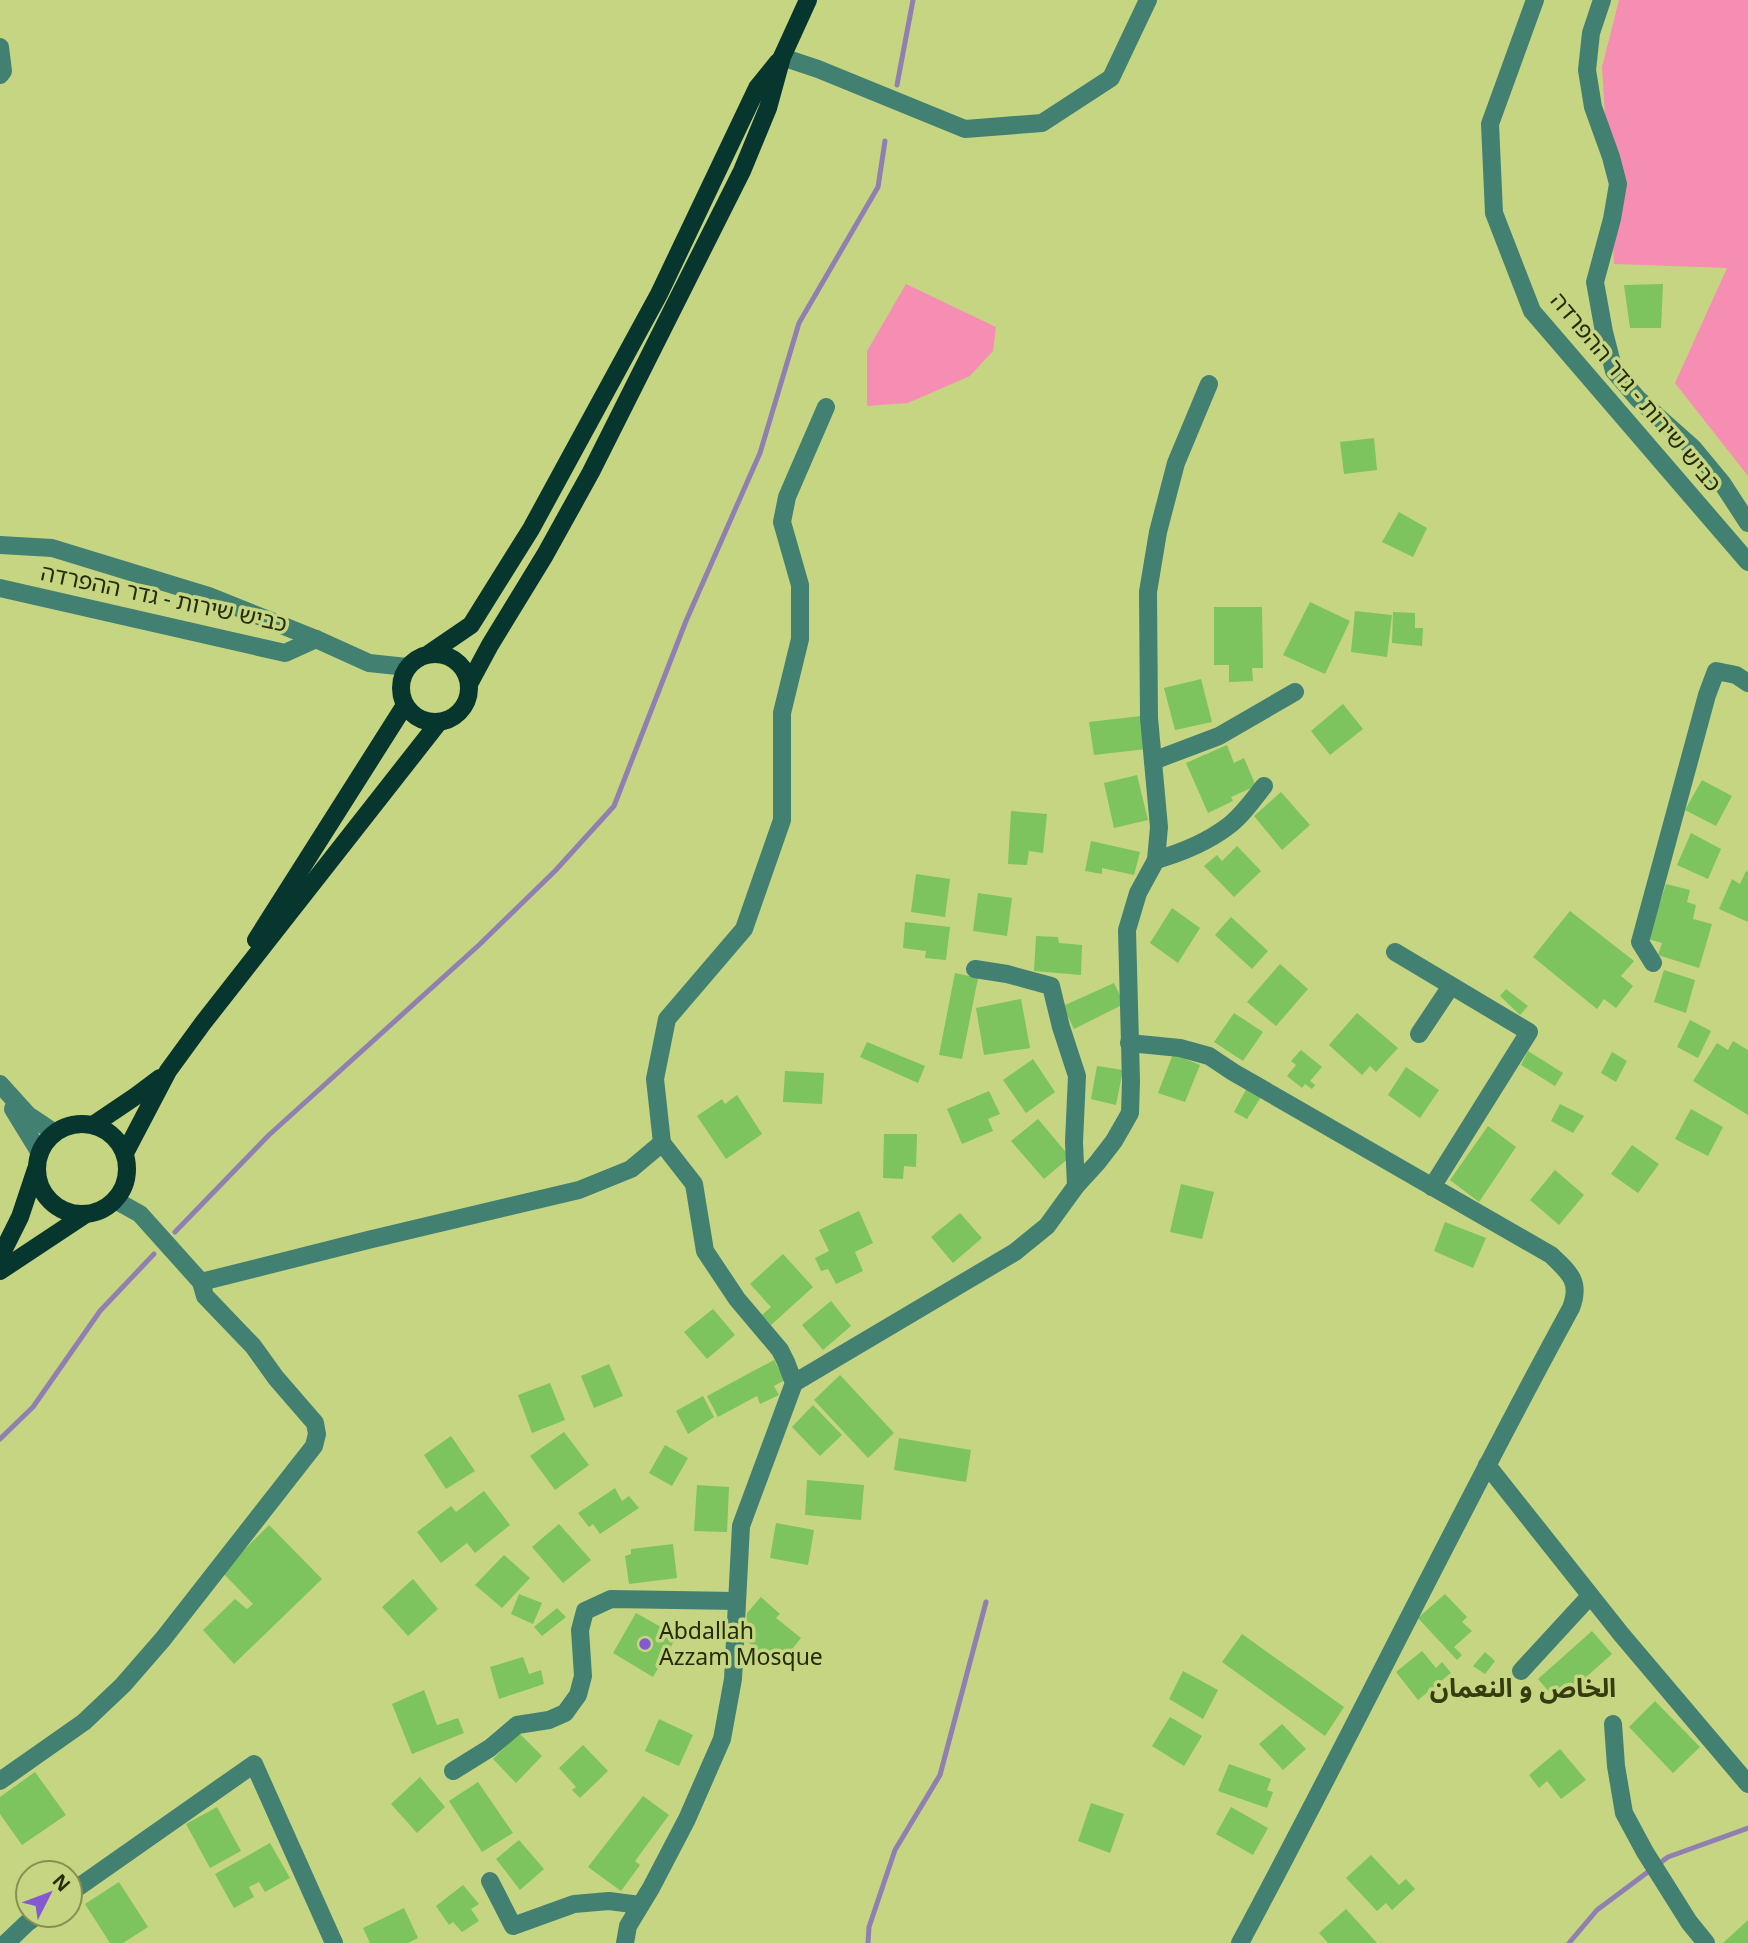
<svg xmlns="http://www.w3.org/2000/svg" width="1748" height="1943" font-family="'Noto Sans','Noto Sans Arabic','Noto Sans Hebrew',sans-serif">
<rect width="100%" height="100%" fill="#c6d582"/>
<g fill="#f68eb4">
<polygon points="1619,0 1748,0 1748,476 1675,383 1727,268 1614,264 1602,67"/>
<polygon points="906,284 996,327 993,351 970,376 908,403 867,406 867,351"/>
</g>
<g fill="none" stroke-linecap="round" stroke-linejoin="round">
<g stroke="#9080b1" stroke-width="5">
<polyline points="897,85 913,0"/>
<polyline points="175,1232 269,1135 479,945 555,871 614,806 686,621 760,453 799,323 878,187 885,141"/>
<polyline points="0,1439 33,1407 100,1311 154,1254"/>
<polyline points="868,1943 869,1927 895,1850 940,1775 986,1602"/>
<polyline points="1569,1943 1597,1910 1668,1857 1748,1828"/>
</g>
</g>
<g fill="#7dc35e">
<polygon points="1663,284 1661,328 1630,328 1624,285"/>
<polygon points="1374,438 1377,470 1344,474 1340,442"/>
<polygon points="1399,512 1427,528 1413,557 1382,542"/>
<polygon points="1310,602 1350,621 1325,674 1283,655"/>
<polygon points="1214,607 1262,607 1263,668 1252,668 1253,681 1229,682 1229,665 1214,665"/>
<polygon points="1355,611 1392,615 1387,657 1351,652"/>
<polygon points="1393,612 1415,613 1415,628 1423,628 1422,646 1392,643"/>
<polygon points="1201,679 1212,722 1175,730 1164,688"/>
<polygon points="1343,704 1363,729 1330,755 1311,731"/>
<polygon points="1141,716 1147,749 1094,755 1089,722"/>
<polygon points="1227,745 1234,763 1244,758 1256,786 1231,797 1233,801 1208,813 1186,763"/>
<polygon points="1137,775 1148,820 1114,828 1104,783"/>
<polygon points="1702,780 1732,796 1716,826 1685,810"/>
<polygon points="1281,792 1310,825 1282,850 1254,816"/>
<polygon points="1011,811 1047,814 1043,853 1029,851 1027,865 1008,864"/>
<polygon points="1691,833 1721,849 1708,879 1677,865"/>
<polygon points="1091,841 1140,852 1134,875 1102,868 1102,874 1085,871"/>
<polygon points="1237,846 1261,871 1234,897 1204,866 1217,855 1222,861"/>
<polygon points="1746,871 1748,872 1748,922 1719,909 1732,879 1740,884"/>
<polygon points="916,874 950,879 945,917 911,912"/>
<polygon points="1666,884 1690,890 1687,902 1696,905 1693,919 1712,924 1699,968 1658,955 1662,943 1648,939"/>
<polygon points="978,893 1012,898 1007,936 973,931"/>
<polygon points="1172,908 1200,928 1178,963 1150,943"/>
<polygon points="1570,911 1634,961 1621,976 1633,986 1616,1008 1604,999 1597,1009 1533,957"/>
<polygon points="1231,917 1268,951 1252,969 1215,935"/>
<polygon points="905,922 950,927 946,960 925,958 926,951 903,948"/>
<polygon points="1036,936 1058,937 1059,943 1082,945 1081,975 1034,971"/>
<polygon points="1280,964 1308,989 1276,1026 1247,1002"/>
<polygon points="1664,970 1695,980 1686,1013 1654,1002"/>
<polygon points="955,973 978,978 962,1059 939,1055"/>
<polygon points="1114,983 1124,1004 1074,1029 1063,1006"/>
<polygon points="1506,989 1528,1006 1520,1015 1500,996"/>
<polygon points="1021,999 1030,1048 984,1055 976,1008"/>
<polygon points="1234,1013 1263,1032 1243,1061 1214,1042"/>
<polygon points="1357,1013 1398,1048 1376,1072 1370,1066 1362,1075 1329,1045"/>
<polygon points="1690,1020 1711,1031 1698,1058 1677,1047"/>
<polygon points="1733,1041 1748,1050 1748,1115 1693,1081 1717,1043 1728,1050"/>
<polygon points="867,1042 925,1066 918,1083 860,1057"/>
<polygon points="1301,1050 1322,1067 1310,1081 1315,1085 1312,1089 1305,1084 1302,1088 1287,1076 1296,1065 1291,1061"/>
<polygon points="1528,1051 1563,1073 1555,1086 1521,1065"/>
<polygon points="1612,1052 1627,1061 1616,1082 1601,1073"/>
<polygon points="1173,1054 1200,1065 1185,1102 1158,1093"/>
<polygon points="1033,1059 1055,1092 1026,1113 1003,1080"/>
<polygon points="1097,1066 1123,1070 1116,1105 1091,1099"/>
<polygon points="1406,1067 1439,1090 1420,1118 1388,1095"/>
<polygon points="785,1071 824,1073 822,1104 783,1102"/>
<polygon points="1248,1086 1263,1094 1247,1119 1234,1112"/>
<polygon points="989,1091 1000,1114 988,1119 993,1131 962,1144 947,1109"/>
<polygon points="737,1095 762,1134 726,1159 697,1116 722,1099 725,1104"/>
<polygon points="1560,1104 1584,1116 1573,1133 1551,1121"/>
<polygon points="1691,1109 1723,1127 1708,1156 1675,1139"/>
<polygon points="1038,1119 1070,1157 1044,1179 1011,1141"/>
<polygon points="1488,1126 1516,1147 1479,1202 1450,1180"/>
<polygon points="884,1134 917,1134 916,1167 904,1166 903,1179 883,1178"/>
<polygon points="1632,1145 1659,1164 1638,1193 1611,1174"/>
<polygon points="1555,1170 1584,1195 1559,1225 1530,1200"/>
<polygon points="1181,1184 1214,1192 1202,1239 1170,1232"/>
<polygon points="859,1211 873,1243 855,1252 863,1271 836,1284 828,1269 821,1271 815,1258 829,1251 819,1230"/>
<polygon points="960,1213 982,1238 953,1263 931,1237"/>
<polygon points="1445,1222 1486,1238 1473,1268 1434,1251"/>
<polygon points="783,1254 813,1287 771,1325 762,1315 771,1307 750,1284"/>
<polygon points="831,1301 851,1326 823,1350 802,1325"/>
<polygon points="713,1309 735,1335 707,1359 684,1332"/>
<polygon points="774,1360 785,1380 774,1386 779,1395 760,1404 757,1396 718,1417 707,1396"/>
<polygon points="609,1364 623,1396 594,1408 581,1376"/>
<polygon points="840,1375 894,1433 868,1458 814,1400"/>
<polygon points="550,1383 565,1420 532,1433 518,1395"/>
<polygon points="703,1396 714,1417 688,1434 676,1411"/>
<polygon points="813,1405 842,1435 820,1456 792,1427"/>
<polygon points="564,1432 589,1465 555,1490 530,1456"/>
<polygon points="451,1436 475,1471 446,1489 424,1455"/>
<polygon points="899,1438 971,1450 966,1482 894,1470"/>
<polygon points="665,1445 688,1458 672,1486 649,1473"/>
<polygon points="807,1480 864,1485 861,1520 805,1515"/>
<polygon points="697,1485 729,1487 727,1532 694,1531"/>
<polygon points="615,1488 622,1501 629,1496 639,1508 600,1534 593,1524 589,1527 578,1513"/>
<polygon points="484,1491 510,1525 475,1553 467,1543 441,1563 417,1532 451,1506 456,1512"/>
<polygon points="776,1523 814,1530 808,1565 770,1558"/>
<polygon points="559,1524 591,1560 563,1583 532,1547"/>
<polygon points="269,1525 322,1579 234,1664 203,1630 235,1599 247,1609 253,1604 222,1572"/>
<polygon points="673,1544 677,1578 629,1584 625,1556 631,1554 631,1549"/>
<polygon points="504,1555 530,1578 502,1608 475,1585"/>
<polygon points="413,1579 438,1609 408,1636 382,1607"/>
<polygon points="519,1594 542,1603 533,1624 511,1614"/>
<polygon points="1445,1594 1467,1617 1462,1622 1472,1631 1454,1647 1462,1655 1457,1660 1418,1618"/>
<polygon points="761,1597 780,1614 776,1618 801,1638 777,1668 745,1639 747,1613"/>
<polygon points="557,1608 566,1617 542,1636 534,1627"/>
<polygon points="636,1613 677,1636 653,1677 613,1653"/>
<polygon points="1592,1631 1612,1654 1558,1702 1538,1679"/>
<polygon points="1242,1634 1344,1707 1325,1736 1222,1662"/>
<polygon points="1422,1651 1436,1668 1442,1662 1451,1673 1418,1700 1396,1672"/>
<polygon points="1485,1652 1495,1661 1485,1674 1473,1666"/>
<polygon points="523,1657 529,1674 541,1670 544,1684 499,1699 490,1667"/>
<polygon points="1183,1671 1218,1690 1203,1719 1169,1699"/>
<polygon points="424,1690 437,1725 458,1718 464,1733 412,1754 392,1704"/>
<polygon points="1655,1701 1700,1747 1673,1773 1629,1727"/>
<polygon points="1170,1717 1202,1736 1184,1766 1152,1746"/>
<polygon points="659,1719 693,1735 679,1766 645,1751"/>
<polygon points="1282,1724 1306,1749 1283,1770 1259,1744"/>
<polygon points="519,1733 542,1756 516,1783 493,1759"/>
<polygon points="583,1745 608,1771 580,1798 572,1790 576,1787 559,1768"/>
<polygon points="1560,1749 1586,1780 1561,1799 1547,1781 1539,1788 1529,1775"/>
<polygon points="1229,1764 1271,1779 1267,1790 1273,1792 1267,1808 1218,1791"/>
<polygon points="35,1772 66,1815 22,1845 0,1814 0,1797"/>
<polygon points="420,1777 445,1807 417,1833 391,1804"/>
<polygon points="478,1782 513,1833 482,1852 449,1801"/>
<polygon points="643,1796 669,1815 635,1861 640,1865 621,1891 588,1867"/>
<polygon points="1091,1803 1124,1814 1110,1853 1078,1841"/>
<polygon points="217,1807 241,1851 210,1868 186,1824"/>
<polygon points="1231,1807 1268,1828 1253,1855 1216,1834"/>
<polygon points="519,1840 544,1869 520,1890 496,1859"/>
<polygon points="270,1843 290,1878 265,1892 259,1882 249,1887 254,1897 234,1908 215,1874"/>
<polygon points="1371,1855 1399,1885 1406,1879 1415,1889 1392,1910 1386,1903 1377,1911 1346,1878"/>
<polygon points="119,1882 148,1927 123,1943 110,1943 85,1904"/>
<polygon points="463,1885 479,1904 471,1909 479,1921 462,1932 453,1922 449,1925 436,1906"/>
<polygon points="404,1908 418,1938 408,1943 370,1943 363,1928"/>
<polygon points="1346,1909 1377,1943 1328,1943 1319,1933"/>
<polygon points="1748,1920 1748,1943 1723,1943"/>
</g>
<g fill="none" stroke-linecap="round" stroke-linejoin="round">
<g stroke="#428072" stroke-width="18">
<polyline points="1535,0 1490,124 1494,213 1532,311 1748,562"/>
<polyline points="1602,0 1591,33 1587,70 1593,107 1611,157 1618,184 1612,219 1595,282 1604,332 1614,371 1638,399 1693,448 1722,483 1748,523"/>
<polyline points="0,47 3,71 0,75"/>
<polyline points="782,57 818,69 965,129 1042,123 1111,78 1148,0"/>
<polyline points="0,545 52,548 209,596 316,639 369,663 407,667"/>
<polyline points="0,588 285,653 316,639"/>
<polyline points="1153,761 1219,736 1295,692"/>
<path d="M1156,860c24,-7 51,-18 71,-33 14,-10 26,-27 37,-41"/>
<polyline points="1395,952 1529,1032 1432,1187"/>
<polyline points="1653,963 1640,942 1707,695 1716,671 1736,675 1748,683"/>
<polyline points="975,969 1007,974 1051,986 1061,1027 1077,1076 1074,1142 1076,1186"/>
<polyline points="1419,1034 1451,986"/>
<path d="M1129,1043l51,5 29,8 24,16 318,183c19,18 30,27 20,53 -115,210 -218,425 -331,635"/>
<polyline points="0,1084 28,1115 55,1133"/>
<polyline points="13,1109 40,1153"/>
<polyline points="662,1143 655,1079 667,1019 744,929 782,820 782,713 800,639 800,585 782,522 787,497 826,407"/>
<polyline points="115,1200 140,1214 201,1282 368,1240 579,1190 631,1169 662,1143 694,1184 705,1251 737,1299 780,1350 786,1362 794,1383 741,1526 733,1679 722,1739 687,1819 651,1888 628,1926 625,1943"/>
<polyline points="794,1383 1015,1252 1047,1226 1076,1186 1097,1163 1114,1141 1130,1113 1131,1081 1127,930 1138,893 1156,860 1159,827 1149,718 1148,592 1158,532 1176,463 1209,384"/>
<polyline points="1487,1465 1621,1634 1748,1784"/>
<polyline points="1521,1671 1590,1596"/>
<polyline points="1613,1724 1616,1766 1624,1813 1645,1852 1689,1922 1706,1943"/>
<polyline points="453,1771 490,1748 517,1725 549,1720 565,1713 578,1695 583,1676 580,1630 585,1611 611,1599 736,1601"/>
<polyline points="0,1781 84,1722 123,1685 163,1639 314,1446 317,1434 315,1423 276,1378 253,1346 205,1296 201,1282"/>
<polyline points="490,1881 513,1926 574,1904 609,1901 640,1905"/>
<polyline points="70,1893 254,1764 334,1943"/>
<polyline points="6,1943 27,1923 38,1915"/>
</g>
<g stroke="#06362d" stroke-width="18">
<polyline points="430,653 471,625 531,529 659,294 757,88 778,62"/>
<circle cx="435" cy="688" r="34"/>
<polyline points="469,684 490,645 545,555 591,472 742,171 768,108 782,57 808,0"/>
<polyline points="256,940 405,705"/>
<circle cx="82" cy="1169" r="45"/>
<polyline points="93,1125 136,1096 160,1078"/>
<polyline points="125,1153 168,1071 203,1023 439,722"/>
<polyline points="0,1257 20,1217 36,1169"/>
<polyline points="0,1271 86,1214"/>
</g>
</g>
<circle fill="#8559d2" stroke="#c6d582" stroke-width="2.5" cx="645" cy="1644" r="7"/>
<g text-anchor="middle" stroke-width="7" stroke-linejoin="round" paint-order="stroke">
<g font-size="23" fill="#262c08" stroke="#c6d582">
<text transform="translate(1636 392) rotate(50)" y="8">כביש שירות - גדר ההפרדה</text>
<text transform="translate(164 598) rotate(12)" y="8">כביש שירות - גדר ההפרדה</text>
</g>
<g font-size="23" fill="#262c08" stroke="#c6d582" text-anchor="start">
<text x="659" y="1639">Abdallah<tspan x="659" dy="26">Azzam Mosque</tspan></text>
</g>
<g font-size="26" font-weight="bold" fill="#353c0f" stroke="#c6d582">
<text x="1523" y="1697">الخاص و النعمان</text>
</g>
</g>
<g transform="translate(49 1894) rotate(48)"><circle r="33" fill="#c6d582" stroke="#869151" stroke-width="2"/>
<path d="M0-5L12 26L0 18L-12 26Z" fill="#8559d2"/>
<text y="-10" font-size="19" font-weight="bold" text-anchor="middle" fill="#262c08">N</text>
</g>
</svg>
